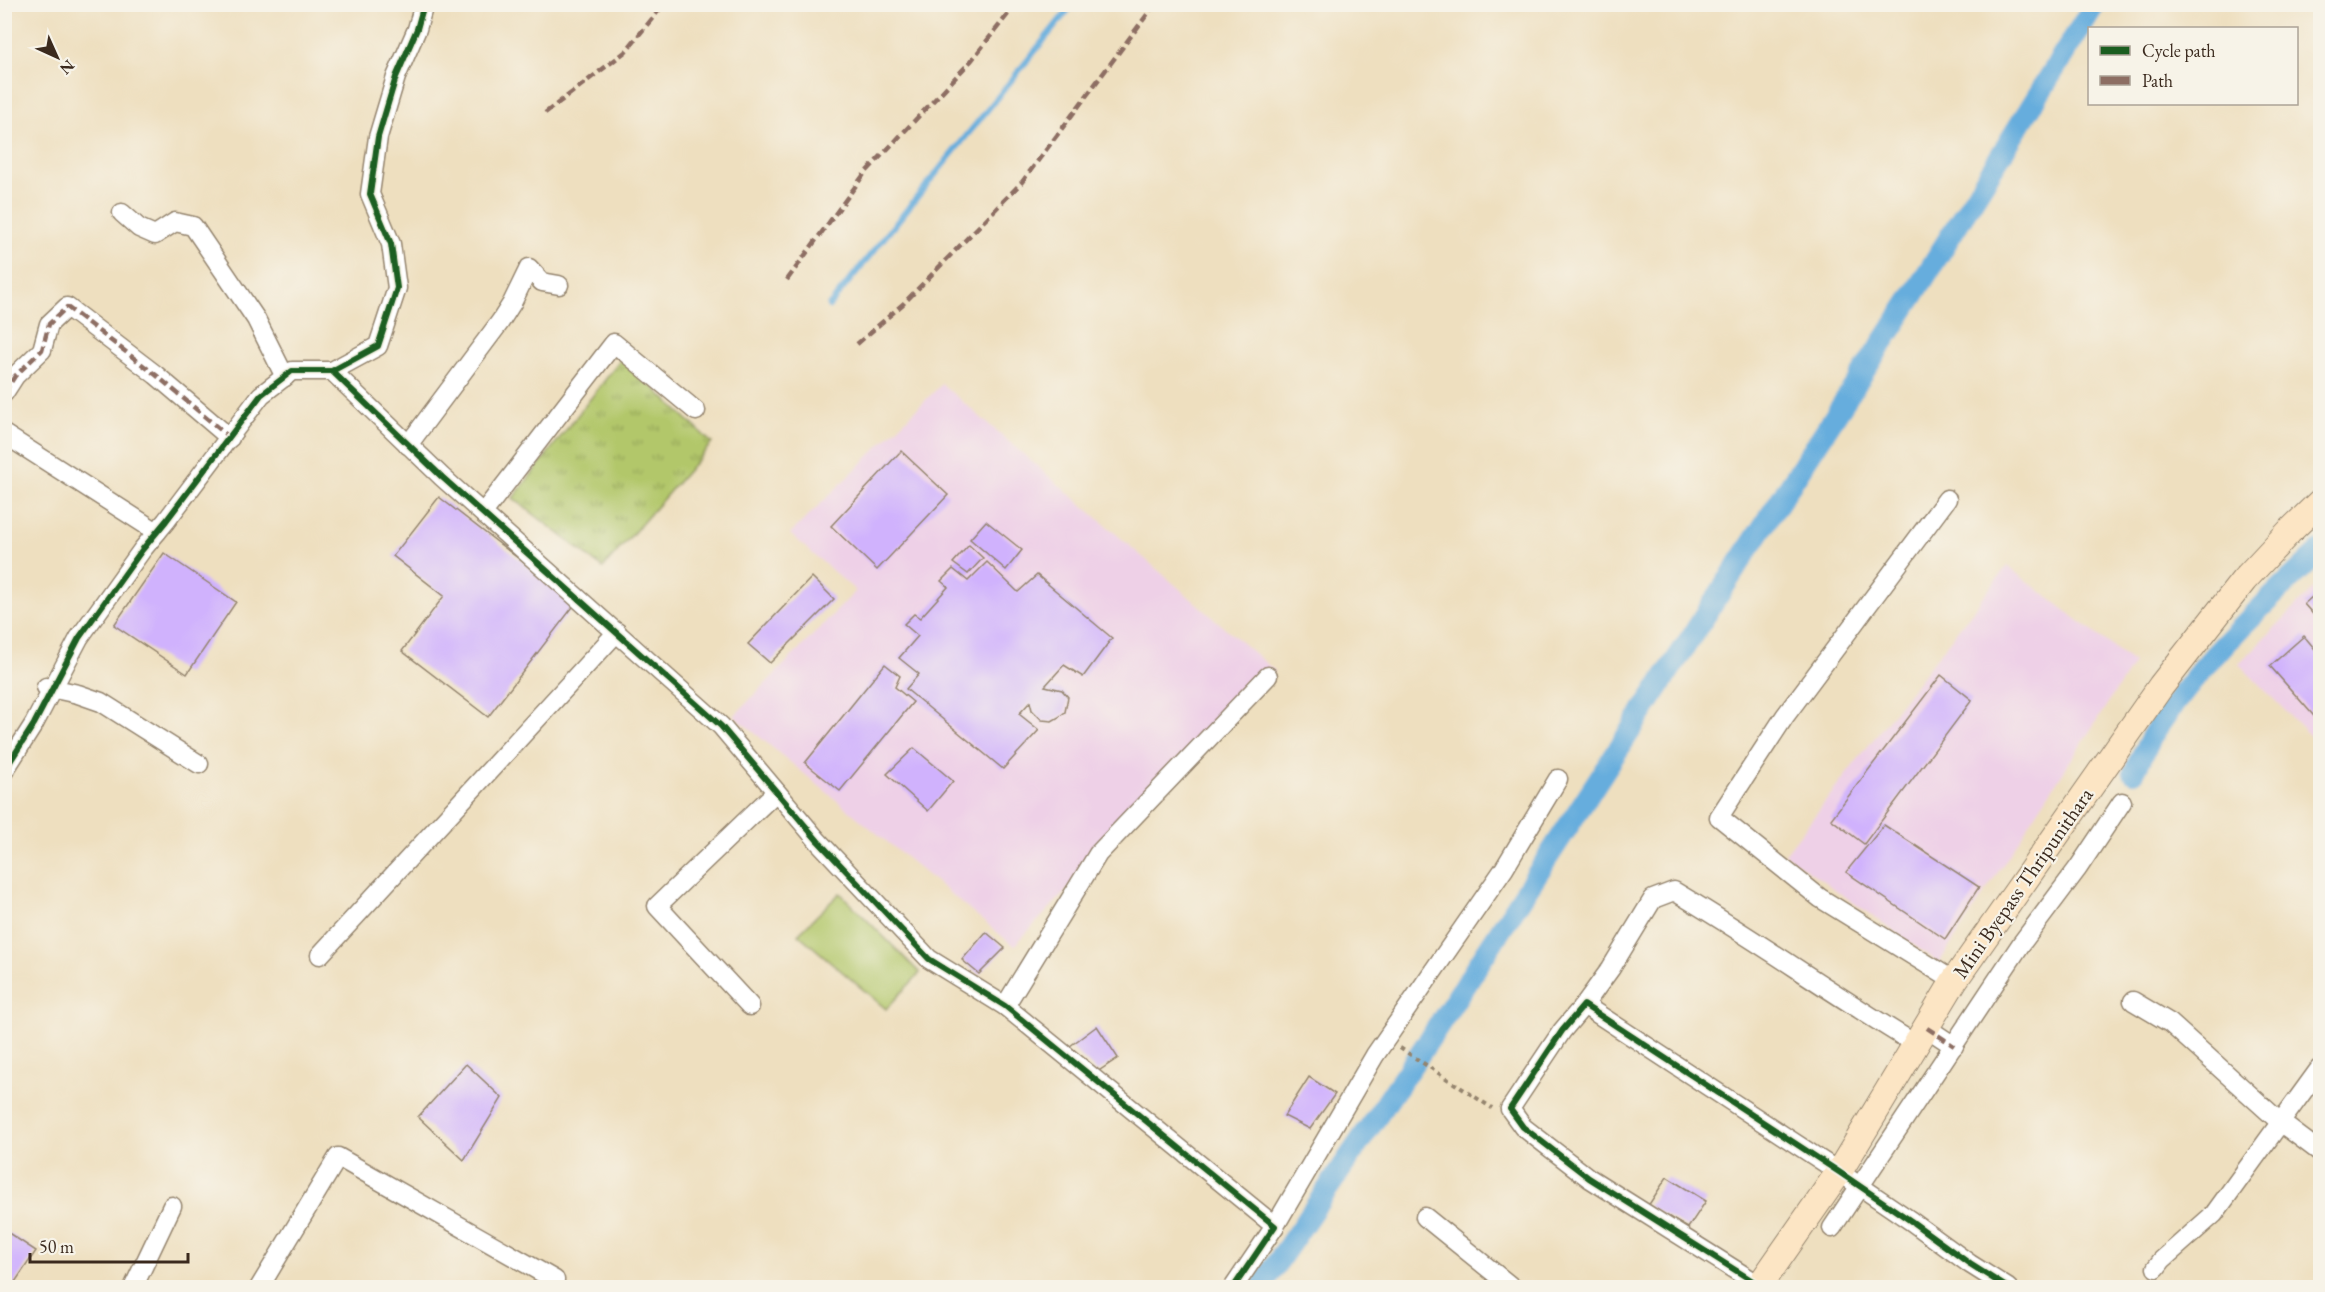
<svg xmlns="http://www.w3.org/2000/svg" width="2325" height="1292" font-family="'EB Garamond',serif">
<defs>
<pattern id="grass-tufts" width="24" height="20" patternUnits="userSpaceOnUse" patternTransform="scale(1.5)"><rect width="24" height="20" fill="#b2c76b"/><path d="M3 7l-1-3M5 7V3M7 7l1-3M15 17l-1-3M17 17v-4M19 17l1-3" fill="none" stroke="#92a257"/></pattern>
</defs>
<rect width="100%" height="100%" fill="#f7f3e8"/>
<filter id="ink" filterUnits="userSpaceOnUse"><feTurbulence type="fractalNoise" baseFrequency=".0167" numOctaves="2"/><feDisplacementMap in="SourceGraphic" scale="12" xChannelSelector="R" yChannelSelector="G"/><feConvolveMatrix kernelMatrix="1 2 1 2 8 2 1 2 1" color-interpolation-filters="sRGB"/></filter>
<filter id="wash" filterUnits="userSpaceOnUse"><feTurbulence type="fractalNoise" baseFrequency=".008" numOctaves="4" result="noise"/><feDisplacementMap in="SourceGraphic" scale="24" xChannelSelector="R" yChannelSelector="G"/><feGaussianBlur stdDeviation="1.35" result="paint"/><feColorMatrix in="noise" values="0 0 0 0 0 0 0 0 0 0 0 0 0 0 0 0 0 1.4 0 .05"/><feComposite in="paint" operator="in"/></filter>
<g filter="url(#wash)">
<rect width="100%" height="100%" fill="#eedfbf"/>
<g fill="#eed0e7">
<polygon points="942,384 1275,671 1014,946 734,716 856,591 790,534"/>
<polygon points="2007,566 2134,663 1939,963 1785,854"/>
<polygon points="2320,582 2320,746 2239,664"/>
</g>
<polygon fill="url(#grass-tufts)" stroke="#767844" stroke-width="1.5" points="622,358 712,443 603,568 513,498"/>
<polygon fill="#b2c76b" stroke="#767844" stroke-width="1.5" points="840,893 920,973 886,1009 798,934"/>
<g fill="none" stroke-linecap="round" stroke-linejoin="round">
<polyline stroke="#66addd" stroke-width="6" points="829,306 1073,4"/>
<g stroke="#66addd" stroke-width="22">
<path d="M2134,772c7,-13 13,-28 21,-41 45,-69 106,-124 165,-180"/>
<polyline points="1260,1288 1431,1037 1913,296 2095,4"/>
</g>
</g>
<g id="blocks">
<g fill="#d0b2fd">
<polygon points="901,451 948,495 877,570 831,526"/>
<polygon points="439,497 576,603 488,717 402,651 444,596 393,556"/>
<polygon points="986,521 1022,550 1006,570 970,539"/>
<polygon points="969,545 983,558 968,574 953,563"/>
<polygon points="164,553 236,602 187,674 114,625"/>
<polygon points="987,562 1018,592 1037,575 1112,638 1083,677 1064,665 1045,686 1062,690 1068,697 1065,712 1059,717 1052,721 1042,720 1032,710 1030,702 1019,714 1039,730 1003,769 906,689 919,674 899,658 918,636 904,624 914,614 920,618 948,587 941,581 953,569 968,581"/>
<polygon points="812,577 834,599 770,663 748,644"/>
<polygon points="2320,590 2320,622 2304,604"/>
<polygon points="2304,636 2320,655 2320,723 2270,666"/>
<polygon points="885,664 900,676 895,687 913,702 840,791 805,763"/>
<polygon points="1941,675 1972,700 1864,844 1831,819"/>
<polygon points="914,748 953,781 928,811 887,774"/>
<polygon points="1884,825 1979,887 1945,939 1846,872"/>
<polygon points="986,932 1005,948 979,974 962,960"/>
<polygon points="1097,1026 1118,1058 1097,1072 1070,1046"/>
<polygon points="466,1064 502,1098 464,1160 418,1117"/>
<polygon points="1309,1077 1335,1094 1310,1129 1284,1116"/>
<polygon points="1667,1177 1706,1201 1688,1228 1648,1206"/>
<polygon points="4,1230 36,1251 11,1288 4,1288"/>
</g>
</g>
</g>
<g filter="url(#ink)">
<use href="#blocks" fill-opacity="0" stroke="#94846e" stroke-width="1.5"/>
<g fill="none" stroke-linecap="round" stroke-linejoin="round">
<defs>
<g id="street">
<polyline points="122,213 139,228 155,235 175,222 193,226 256,319 285,377"/>
<polyline points="332,371 442,477 721,726 818,841 929,959 1005,1006 1275,1226 1233,1288"/>
<polyline points="4,393 15,376 42,350 49,324 67,307 156,375 230,438"/>
<polyline points="4,434 157,532"/>
<polyline points="408,445 500,322 512,303 529,268 542,282 559,285"/>
<polyline points="1947,499 1785,716 1719,817 1820,898 1954,981"/>
<polyline points="483,513 614,343 696,411"/>
<polyline points="46,687 78,694 101,702 199,764"/>
<polyline points="4,771 34,724 79,638 142,550 166,521 261,395 292,371 332,371 378,346 397,288 391,244 370,194 378,137 396,77 417,29 424,4"/>
<polyline points="320,955 617,632"/>
<polyline points="2133,1001 2170,1023 2280,1122 2320,1152"/>
<path d="M1584,1005l27,-37 42,-69 21,-8c83,49 161,105 243,154"/>
<polyline points="750,1006 657,906 776,792"/>
<polyline points="1005,1006 1098,854 1268,676"/>
<polyline points="1927,1028 1954,1046"/>
<polyline points="1425,1217 1513,1288"/>
<polyline points="1275,1226 1375,1055 1504,869 1558,779"/>
<polyline points="1832,1228 2021,944 2078,868 2122,802"/>
<polyline points="2156,1268 2162,1260 2214,1214 2320,1068"/>
<polyline points="1759,1285 1589,1178 1523,1127 1510,1109 1562,1031 1584,1005 1839,1172 1911,1221 1970,1264 2008,1288"/>
<polyline points="133,1288 172,1206"/>
<polyline points="259,1288 338,1157 555,1280"/>
</g>
<polyline id="secondary" points="1758,1288 1839,1172 1954,981 2161,686 2244,580 2289,532 2320,502"/>
</defs>
<use href="#street" stroke="#94846e" stroke-width="21"/>
<use href="#secondary" stroke="#94846e" stroke-width="28"/>
<polyline stroke="#94846e" stroke-width="4" stroke-dasharray="4.5 4.5" stroke-linecap="butt" points="1400,1048 1492,1108"/>
<use href="#street" stroke="#fff" stroke-width="18"/>
<use href="#secondary" stroke="#fce5c4" stroke-width="26"/>
<g stroke="#8d6e63" stroke-width="4.5" stroke-dasharray="9 4.5" stroke-linecap="butt">
<polyline points="545,113 625,52 664,4"/>
<polyline points="787,280 865,173 971,61 1016,4"/>
<polyline points="857,344 903,304 1022,182 1155,4"/>
<polyline points="4,393 15,376 42,350 49,324 67,307 156,375 230,438"/>
<polyline points="1927,1028 1954,1046"/>
</g>
<defs>
<g id="cycleway">
<polyline points="332,371 442,477 721,726 818,841 929,959 1005,1006 1275,1226 1233,1288"/>
<polyline points="4,771 34,724 79,638 142,550 166,521 261,395 292,371 332,371 378,346 397,288 391,244 370,194 378,137 396,77 417,29 424,4"/>
<polyline points="1759,1285 1589,1178 1523,1127 1510,1109 1562,1031 1584,1005 1839,1172 1911,1221 1970,1264 2008,1288"/>
</g>
</defs>
<use href="#cycleway" stroke="#f7f3e8" stroke-width="10"/>
<use href="#cycleway" stroke="#1b5e20" stroke-width="6"/>
</g>
</g>
<g text-anchor="middle" stroke-width="4.5" stroke-linejoin="round" paint-order="stroke">
<g font-size="21" fill="#3b2a1e" stroke="#f7f3e8">
<text transform="translate(2023 883) rotate(-55)" y="7">Mini Byepass Thripunithara</text>
</g>
</g>
<rect width="2325" height="1292" fill="none" stroke="#f7f3e8" stroke-width="24"/>
<rect x="2088" y="27" width="210" height="78" fill="#f7f3e8" stroke="#aca397" stroke-width="1.5"/>
<rect x="2100" y="46" width="30" height="9" fill="#1b5e20" stroke="#aca397" stroke-width="1.5"/>
<text x="2142" y="57" font-size="18" fill="#3b2a1e">Cycle path</text>
<rect x="2100" y="76" width="30" height="9" fill="#8d6e63" stroke="#aca397" stroke-width="1.5"/>
<text x="2142" y="87" font-size="18" fill="#3b2a1e">Path</text>
<g transform="translate(57 57) rotate(135)" stroke="#f7f3e8" stroke-width="4.5" paint-order="stroke">
<path d="M0-4.5L10 22L0 15L-10 22Z" fill="#3b2a1e"/>
<text y="-9" font-size="16" font-weight="bold" text-anchor="middle" fill="#3b2a1e">N</text>
</g>
<path d="M30 1253v9h158v-9" fill="none" stroke="#3b2a1e" stroke-width="3"/>
<text x="39" y="1253" font-size="18" fill="#3b2a1e" stroke="#f7f3e8" stroke-width="4.5" paint-order="stroke">50 m</text>
</svg>
